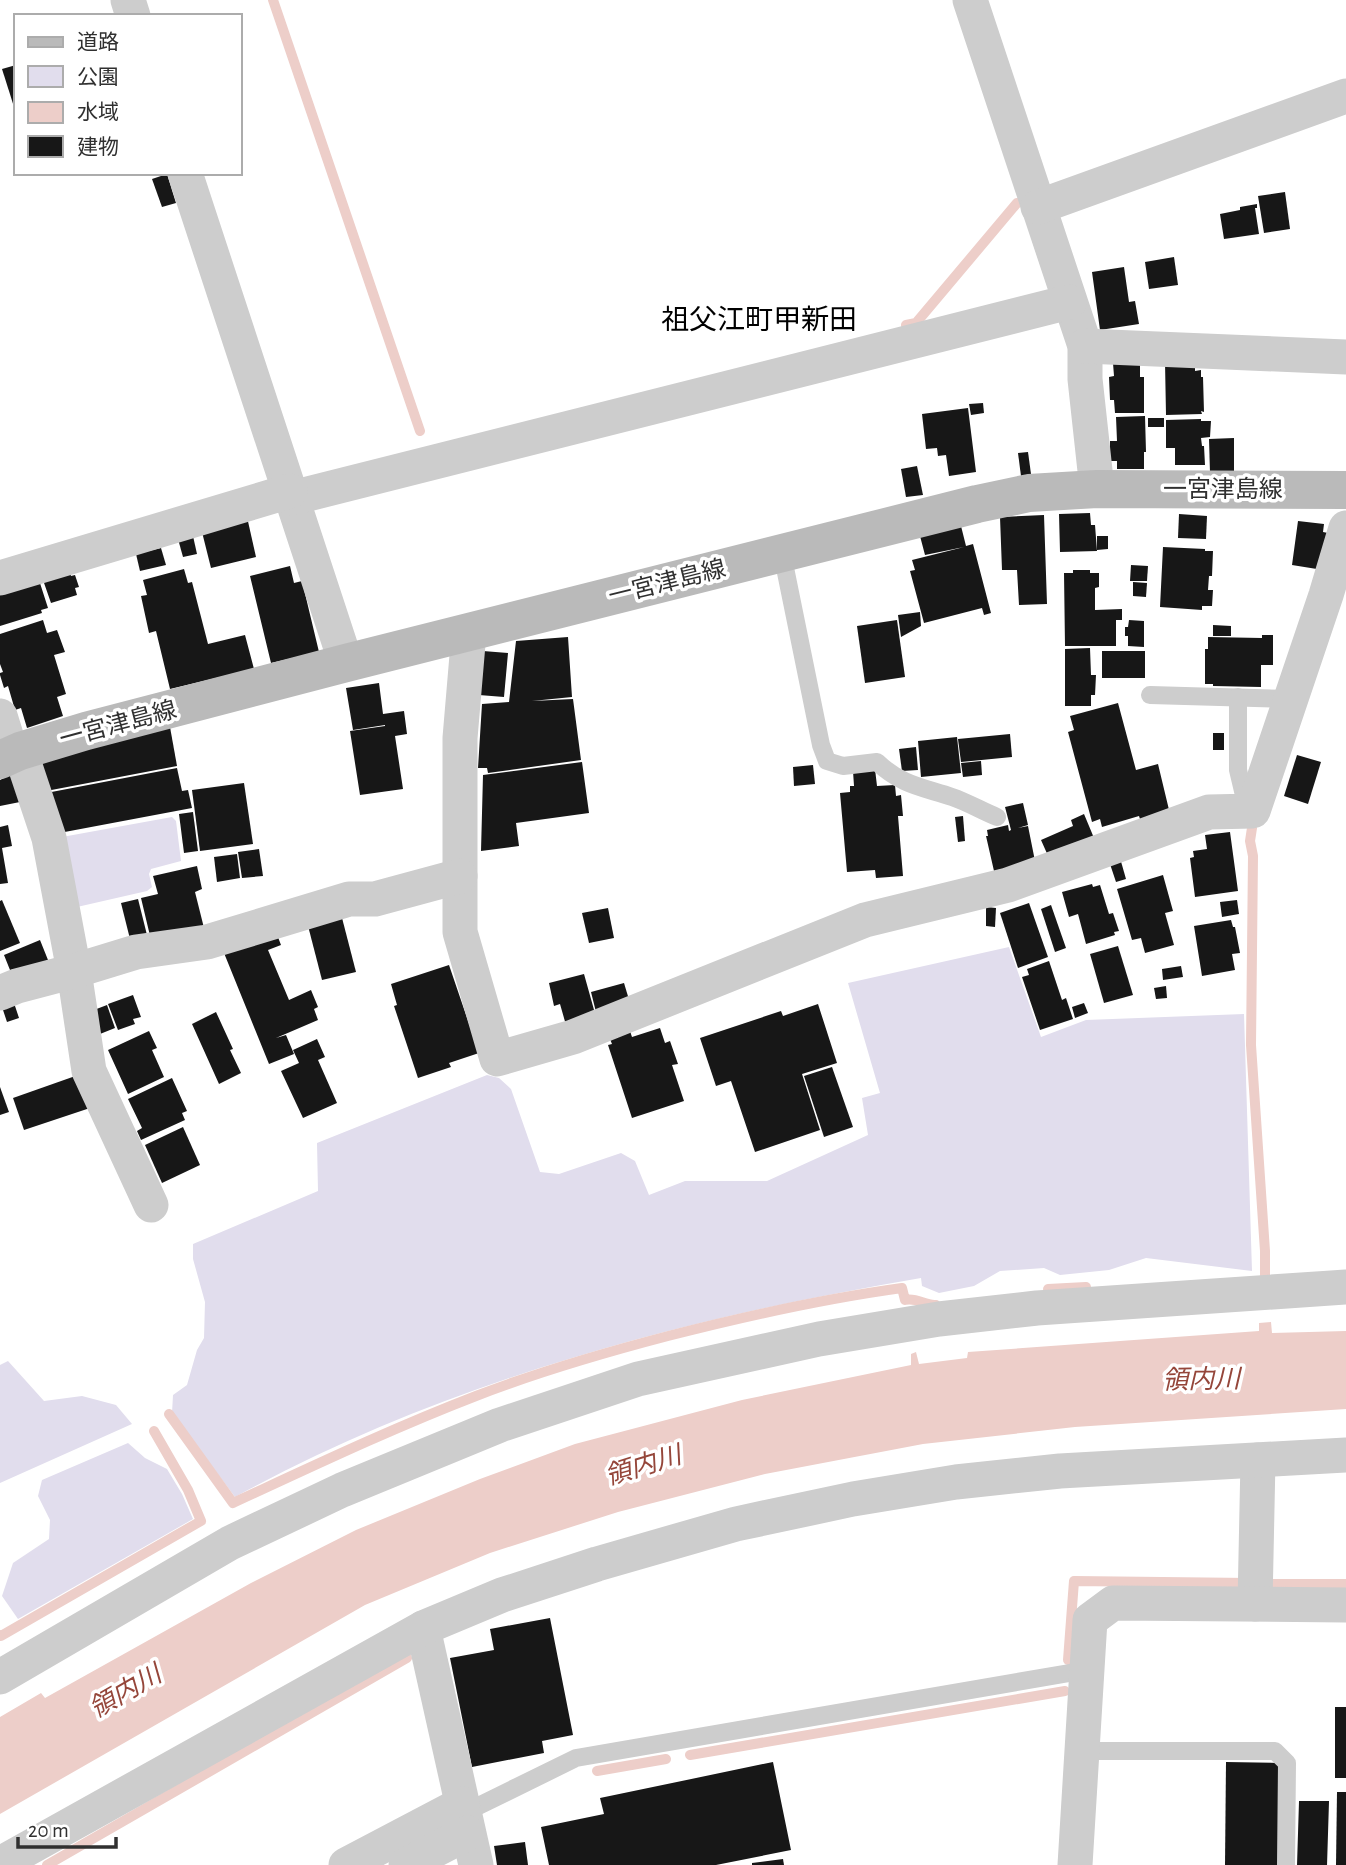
<svg xmlns="http://www.w3.org/2000/svg" width="1346" height="1865" font-family="'Alegreya Sans','Noto Sans JP',sans-serif">
<rect width="100%" height="100%" fill="#fff"/>
<g fill="#e1dded">
<polygon points="172,817 176,821 181,861 151,869 149,874 152,887 147,891 77,907 62,837"/>
<path d="M1009,947l32,90 45,-17 158,-6 8,257 -106,-13 -37,12 -49,5 -16,-7 -44,3 -26,15 -35,7 -17,-7 -1,-8c-236,40 -475,103 -686,219l-63,-84 1,-18 14,-10 10,-35 7,-12 1,-36 -12,-43v-15l125,-53 -1,-48 170,-68 12,3 12,11 29,83 19,2 62,-21 14,8 14,34 36,-14h82l101,-46 -6,-37 18,-5 -32,-110z"/>
<polygon points="8,1361 44,1401 82,1396 116,1405 132,1424 0,1483 0,1365"/>
<polygon points="128,1443 145,1458 167,1469 182,1494 193,1519 18,1619 2,1596 13,1563 49,1539 50,1520 38,1496 42,1480"/>
</g>
<polygon fill="#edcec9" points="1271,1322 1272,1333 1346,1331 1346,1409 1075,1427 923,1444 765,1474 618,1512 490,1553 365,1605 0,1814 0,1717 41,1693 45,1698 251,1583 356,1530 480,1479 575,1444 742,1400 911,1365 911,1354 916,1352 919,1364 967,1358 968,1352 1259,1331 1259,1323"/>
<g fill="none" stroke-linecap="round" stroke-linejoin="round">
<g stroke="#edcec9" stroke-width="10">
<polyline points="273,0 420,431"/>
<polyline points="906,325 916,323 1017,203"/>
<polyline points="1252,828 1250,841 1253,856 1251,1045 1265,1251 1265,1277"/>
<polyline points="1048,1289 1086,1287"/>
<path d="M169,1414l64,89c80,-37 160,-75 243,-107 62,-24 127,-43 192,-60 78,-20 154,-37 234,-48l3,12c12,-3 20,6 31,5"/>
<polyline points="1272,1584 1346,1584"/>
<polyline points="0,1635 1,1636 201,1521 188,1490 154,1431"/>
<polyline points="1068,1660 1074,1581 1250,1583"/>
<polyline points="690,1755 1065,1691"/>
<polyline points="597,1771 666,1759"/>
<polyline points="47,1865 407,1658"/>
</g>
</g>
<g fill="#171717">
<polygon points="16,65 16,110 15,110 2,69"/>
<polygon points="167,174 176,203 162,207 152,179"/>
<polygon points="1285,192 1290,229 1264,233 1258,196"/>
<polygon points="1257,204 1257,208 1255,208 1259,234 1224,239 1220,214 1240,210 1240,207"/>
<polygon points="1174,257 1178,285 1149,289 1145,262"/>
<polygon points="1124,267 1129,302 1135,301 1139,324 1100,330 1092,272"/>
<polygon points="1140,362 1140,377 1144,377 1144,413 1115,413 1114,400 1110,400 1109,377 1114,376 1113,363"/>
<polygon points="1165,362 1195,362 1195,371 1201,370 1201,377 1203,377 1204,412 1201,411 1202,414 1166,415"/>
<polygon points="983,403 984,413 971,415 969,404"/>
<polygon points="968,408 976,472 949,476 946,455 938,456 937,448 926,449 922,414"/>
<polygon points="1145,416 1146,452 1144,452 1144,469 1117,469 1117,461 1110,461 1110,441 1117,441 1116,417"/>
<rect x="1148" y="418" width="16" height="9"/>
<polygon points="1201,419 1201,421 1211,421 1210,437 1201,438 1202,446 1204,446 1205,465 1175,465 1175,448 1166,448 1166,420"/>
<polygon points="1234,438 1234,472 1210,473 1209,439"/>
<polygon points="1028,452 1031,474 1021,476 1018,453"/>
<polygon points="917,466 923,495 906,497 901,469"/>
<polygon points="1090,513 1091,525 1095,525 1097,551 1060,552 1059,514"/>
<polygon points="1179,514 1207,516 1206,539 1178,538"/>
<polygon points="1044,515 1047,604 1019,605 1017,570 1002,570 1000,517"/>
<polygon points="247,517 256,557 211,568 201,528"/>
<polygon points="1298,521 1324,524 1323,532 1328,533 1323,570 1292,565"/>
<polygon points="961,526 966,546 973,544 991,613 984,615 982,608 924,623 910,571 915,570 912,560 964,547 925,555 920,536"/>
<polygon points="193,536 197,554 183,557 178,539"/>
<polygon points="1097,536 1108,536 1108,549 1097,550"/>
<polygon points="1163,547 1205,549 1205,551 1213,551 1212,576 1209,576 1208,590 1213,590 1212,606 1202,606 1202,610 1160,607"/>
<polygon points="161,548 166,565 140,571 136,554"/>
<polygon points="1131,565 1148,566 1147,581 1130,581"/>
<polygon points="290,566 294,583 302,581 319,652 271,663 250,576"/>
<polygon points="184,569 188,583 192,582 208,644 245,635 254,669 170,689 156,631 149,633 141,596 147,595 143,580"/>
<polygon points="1073,570 1090,570 1090,573 1099,573 1099,587 1095,588 1095,610 1122,609 1122,620 1116,620 1116,646 1065,646 1064,573 1073,573"/>
<polygon points="70,572 71,576 75,575 79,587 75,588 77,595 51,603 43,580"/>
<polygon points="39,580 48,608 41,610 42,613 0,626 0,592"/>
<polygon points="1133,582 1147,583 1146,597 1133,596"/>
<polygon points="920,612 921,626 901,637 898,615"/>
<polygon points="43,620 47,633 57,630 65,652 54,655 66,694 57,697 63,716 27,728 21,708 15,710 8,686 4,688 0,675 0,673 3,672 0,664 0,634"/>
<polygon points="897,620 905,677 865,683 857,626"/>
<polygon points="1129,620 1144,621 1144,647 1128,646 1128,636 1125,636 1125,627 1128,627"/>
<polygon points="1213,625 1231,626 1231,636 1213,636"/>
<polygon points="1262,635 1273,635 1273,665 1261,665 1261,687 1213,686 1213,684 1205,684 1205,649 1208,649 1208,637 1262,638"/>
<polygon points="568,637 572,697 532,701 573,699 581,760 488,773 487,768 478,768 482,704 509,702 516,641"/>
<polygon points="1090,648 1091,675 1096,675 1095,695 1091,695 1091,706 1065,706 1065,649"/>
<polygon points="483,651 508,653 504,697 479,695"/>
<rect x="1102" y="651" width="43" height="27"/>
<polygon points="379,683 383,714 404,711 407,734 395,736 403,789 360,795 350,731 385,726 385,725 353,730 346,688"/>
<polygon points="1118,703 1136,770 1158,764 1170,814 1141,822 1139,816 1102,827 1100,819 1092,822 1068,732 1074,730 1070,716"/>
<polygon points="170,727 177,766 41,792 30,764"/>
<rect x="1213" y="733" width="11" height="17"/>
<polygon points="1010,734 1012,757 961,762 958,739"/>
<polygon points="957,737 961,773 921,777 918,741"/>
<polygon points="916,747 918,770 902,771 899,749"/>
<polygon points="1297,755 1321,762 1308,804 1284,796"/>
<polygon points="981,761 982,775 963,777 961,763"/>
<polygon points="582,762 589,813 516,823 519,846 481,851 483,775"/>
<polygon points="813,765 815,784 794,786 793,767"/>
<polygon points="177,768 182,791 188,790 192,808 54,834 41,794"/>
<polygon points="875,769 877,786 895,785 896,796 901,795 903,816 898,816 903,876 876,878 875,870 847,872 840,793 850,792 850,786 854,786 853,771"/>
<polygon points="19,771 25,801 0,806 0,780"/>
<polygon points="244,783 253,844 200,851 192,790"/>
<polygon points="1023,803 1028,825 1018,828 1028,826 1035,861 994,871 986,836 988,836 987,830 1008,825 1009,831 1011,830 1005,807"/>
<polygon points="193,812 198,851 184,853 179,814"/>
<polygon points="1084,814 1094,838 1049,858 1041,840 1073,826 1071,820"/>
<polygon points="963,816 965,841 958,842 955,817"/>
<polygon points="8,825 12,846 2,848 8,883 0,884 0,827"/>
<polygon points="1230,832 1238,891 1195,897 1190,858 1194,857 1193,851 1207,849 1205,835"/>
<polygon points="259,849 263,876 242,878 238,852"/>
<polygon points="237,854 240,878 217,882 214,857"/>
<polygon points="1120,858 1126,879 1116,882 1109,861"/>
<polygon points="197,866 202,889 195,892 204,928 151,940 141,898 158,894 153,876"/>
<polygon points="1163,875 1173,911 1165,913 1174,945 1145,953 1141,938 1132,940 1117,889"/>
<polygon points="1092,884 1093,887 1100,885 1109,914 1113,913 1119,931 1114,932 1115,935 1086,944 1078,914 1069,917 1062,892"/>
<polygon points="138,899 149,943 132,947 121,903"/>
<polygon points="2,900 20,943 0,951 0,901"/>
<polygon points="1237,900 1239,914 1222,917 1220,902"/>
<polygon points="1029,903 1048,957 1018,968 1000,913"/>
<polygon points="1051,905 1066,948 1055,952 1041,909"/>
<polygon points="986,907 996,908 995,927 986,926"/>
<polygon points="608,908 614,938 589,943 582,913"/>
<polygon points="341,914 356,972 322,980 307,922"/>
<polygon points="1231,920 1233,927 1235,927 1240,953 1232,954 1235,970 1202,976 1194,926"/>
<polygon points="276,932 281,945 268,950 289,1000 311,990 318,1007 314,1009 318,1020 276,1038 286,1035 294,1054 269,1064 224,953"/>
<polygon points="40,940 48,960 12,975 4,955"/>
<polygon points="1118,946 1133,995 1104,1003 1090,954"/>
<polygon points="1049,961 1062,1000 1066,998 1073,1019 1040,1030 1022,977 1029,975 1027,969"/>
<polygon points="449,965 479,1053 449,1063 451,1067 418,1078 394,1006 397,1005 391,984"/>
<polygon points="1181,966 1183,977 1163,980 1162,969"/>
<polygon points="584,974 596,1017 566,1025 560,1004 554,1006 549,983"/>
<polygon points="624,983 630,1003 596,1012 591,992"/>
<polygon points="1166,986 1167,998 1156,999 1154,988"/>
<polygon points="133,995 141,1017 133,1019 135,1024 118,1030 108,1004"/>
<polygon points="14,1003 19,1018 7,1022 2,1007"/>
<polygon points="1084,1003 1088,1013 1075,1018 1072,1007"/>
<polygon points="818,1004 837,1063 802,1074 820,1130 755,1152 731,1081 716,1086 700,1038 781,1011 783,1016"/>
<polygon points="107,1005 115,1028 95,1036 86,1013"/>
<polygon points="216,1012 233,1049 230,1050 241,1073 219,1084 192,1024"/>
<polygon points="628,1025 632,1037 660,1028 665,1043 670,1041 678,1064 672,1065 684,1101 632,1118 608,1045 612,1044 607,1032"/>
<polygon points="149,1031 157,1048 152,1050 164,1077 128,1094 108,1050"/>
<polygon points="317,1039 325,1057 318,1060 337,1103 303,1118 281,1071 299,1063 293,1050"/>
<polygon points="832,1067 853,1127 824,1137 804,1076"/>
<polygon points="81,1074 93,1107 24,1130 13,1098"/>
<polygon points="172,1078 187,1111 182,1113 185,1120 141,1140 137,1131 142,1128 128,1099"/>
<polygon points="0,1087 9,1112 0,1115"/>
<polygon points="183,1127 200,1165 162,1183 145,1145"/>
<polygon points="550,1618 573,1735 542,1741 544,1753 472,1767 450,1658 494,1650 490,1629"/>
<rect x="1335" y="1707" width="11" height="71"/>
<polygon points="773,1762 791,1850 716,1865 549,1865 541,1827 604,1814 600,1798"/>
<polygon points="1226,1762 1280,1763 1279,1865 1225,1865"/>
<polygon points="1337,1792 1346,1792 1346,1865 1336,1865"/>
<polygon points="1299,1801 1329,1801 1327,1865 1297,1865"/>
<polygon points="525,1842 528,1865 497,1865 494,1846"/>
<polygon points="783,1859 784,1865 752,1865 752,1863"/>
</g>
<g fill="none" stroke-linecap="round" stroke-linejoin="round">
<g stroke="#cdcdcd" stroke-width="18">
<path d="M782,553l39,192 6,16 16,5 34,-4c24,23 45,25 75,35 15,5 30,14 45,20"/>
<polyline points="1150,695 1290,699"/>
<polyline points="1238,697 1238,770 1247,808"/>
<polyline points="1082,1751 1275,1751 1287,1763 1286,1865"/>
<polyline points="464,1813 576,1758 1087,1670"/>
</g>
<g stroke="#cdcdcd" stroke-width="35">
<polyline points="128,0 133,16"/>
<polyline points="970,0 1085,346 1085,379 1097,489"/>
<polyline points="185,173 346,663"/>
<polyline points="1038,207 1346,96"/>
<polyline points="1085,346 1346,357"/>
<polyline points="292,498 1069,302"/>
<polyline points="0,578 290,491"/>
<polyline points="469,632 460,738 460,932 497,1059 573,1037 865,920 1008,885 1209,812 1253,811 1326,595 1346,528"/>
<polyline points="0,716 12,755"/>
<polyline points="20,751 49,838 74,971 89,1071 151,1205"/>
<polyline points="0,993 17,986 74,971 136,952 207,942 349,899 375,899 460,876"/>
<polyline points="1255,1604 1258,1460"/>
<polyline points="423,1628 476,1865"/>
<polyline points="0,1677 230,1543 342,1490 500,1425 638,1379 819,1339 939,1319 1037,1308 1346,1287"/>
<polyline points="0,1864 423,1628 502,1595 597,1564 736,1524 853,1499 956,1482 1060,1471 1346,1455"/>
<polyline points="346,1865 462,1804"/>
<polyline points="406,1865 468,1833"/>
<polyline points="1075,1865 1090,1620 1113,1603 1346,1605"/>
</g>
<polyline stroke="#bababa" stroke-width="38" points="0,760 20,751 86,731 346,663 977,504 1029,493 1097,489 1346,490"/>
</g>
<g text-anchor="middle" stroke-width="7" stroke-linejoin="round" paint-order="stroke">
<g font-size="24" fill="#303030" stroke="#fff">
<text x="1223" y="497">一宮津島線</text>
<text transform="translate(667 582) rotate(-14)" y="8">一宮津島線</text>
<text transform="translate(118 724) rotate(-15)" y="8">一宮津島線</text>
</g>
<g font-size="26" font-style="italic" fill="#95463a" stroke="#fff">
<text transform="translate(1201 1379) rotate(-1)" y="9">領内川</text>
<text transform="translate(643 1465) rotate(-17)" y="9">領内川</text>
<text transform="translate(125 1691) rotate(-30)" y="9">領内川</text>
</g>
<g font-size="28" fill="#000" stroke="#fff">
<text x="759" y="329">祖父江町甲新田</text>
</g>
</g>
<rect x="14" y="14" width="228" height="161" fill="#ffffff" stroke="#acacac" stroke-width="2"/>
<rect x="28" y="37" width="35" height="10" fill="#bababa" stroke="#acacac" stroke-width="2"/>
<text x="77" y="49" font-size="21" fill="#303030">道路</text>
<rect x="28" y="66" width="35" height="21" fill="#e1dded" stroke="#acacac" stroke-width="2"/>
<text x="77" y="84" font-size="21" fill="#303030">公園</text>
<rect x="28" y="102" width="35" height="21" fill="#edcec9" stroke="#acacac" stroke-width="2"/>
<text x="77" y="119" font-size="21" fill="#303030">水域</text>
<rect x="28" y="136" width="35" height="21" fill="#171717" stroke="#acacac" stroke-width="2"/>
<text x="77" y="154" font-size="21" fill="#303030">建物</text>
<path d="M18 1837v10h98v-10" fill="none" stroke="#303030" stroke-width="3.5"/>
<text x="28" y="1837" font-size="21" fill="#303030" stroke="#ffffff" stroke-width="5" paint-order="stroke">20 m</text>
</svg>
